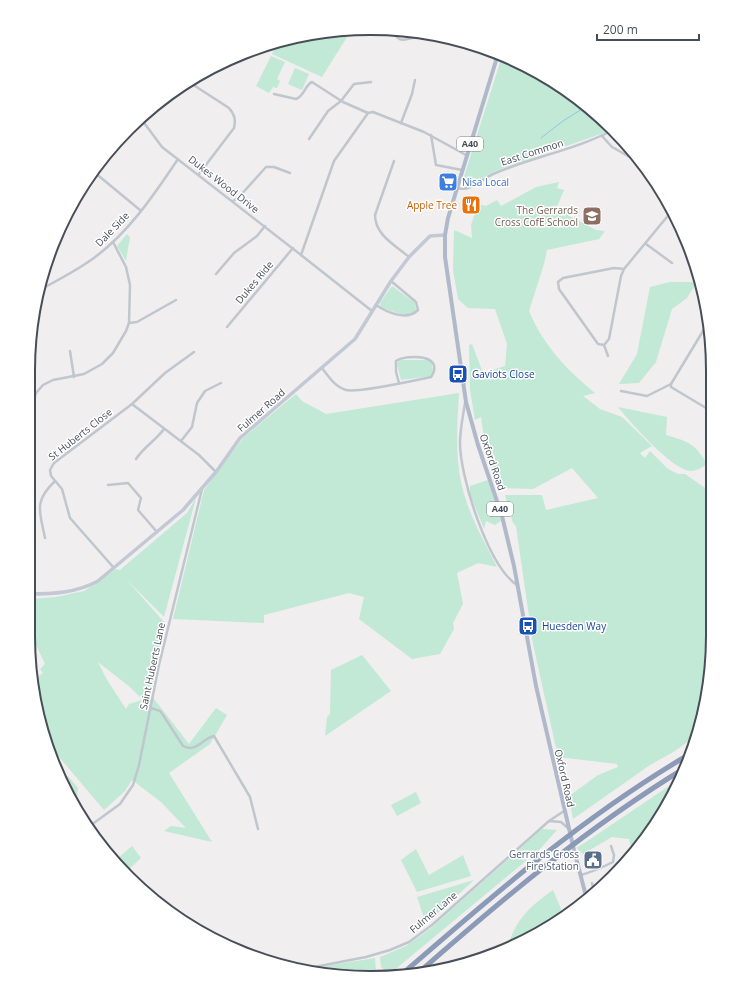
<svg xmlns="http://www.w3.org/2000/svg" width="741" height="1006" font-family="'Open Sans',sans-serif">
<rect width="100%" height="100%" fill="#f0eeee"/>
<g fill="#c1e9d6" fill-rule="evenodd">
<polygon points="348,29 352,29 322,77 272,54 277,41 282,40"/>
<polygon points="271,56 285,62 277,79 280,81 277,88 273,87 269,93 256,86"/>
<polygon points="502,56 542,74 596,113 612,130 495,171 468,186 465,186 462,183"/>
<polygon points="295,68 309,74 302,90 288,84"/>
<path d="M559,182l-2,6 7,2 -8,19 40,21 9,1 -6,8 -52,11 -3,14 -15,47c14,34 38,59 66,82l-12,3 17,13 22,8 30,29 -12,7 5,5 5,-7 18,18 10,5h7l26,18 1,166 -11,66 -4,11 -22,16 -25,14 -77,54 -4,-23 29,-21 20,-8 -1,-3 -59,-7 -25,-113 -17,-118 -3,-3 -8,-28h37l4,15 52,-12 -26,-30 -39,21 -33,-1 -14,-36 -5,-35 -6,3 -5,-30 -1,-45 3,-1 11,29 22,-7 2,-22 -12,-35 -27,-1 -10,-9 -5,-29 1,-40 18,8 -1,-13 7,-21 8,2 11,-6 4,6 35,-19z"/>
<polygon points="127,234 130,237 126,261 117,246"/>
<polygon points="670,282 697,282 687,298 672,309 656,362 639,383 619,384 637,354 650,287"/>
<path d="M392,286l23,17 1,7c-11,9 -23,1 -35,-3l-1,-4z"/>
<polygon points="400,360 428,360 432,363 433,373 431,376 401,380 397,364"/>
<path d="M459,393c-2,35 -5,73 7,107 7,23 21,46 31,67l-19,-4 -21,10 6,31 -10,19 1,6 -14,25 -28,5 -53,-40 5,-22 -15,-4 -85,22v8l-91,-4 31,-129 39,-52 53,-44 6,7 24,13z"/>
<path d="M618,407l49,10 -1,18c21,6 30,9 41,29 -6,4 -10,7 -17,7 -19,-2 -59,-48 -72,-64z"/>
<polygon points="488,480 495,497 501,521 495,525 486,521 484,529 470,494 470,486"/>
<path d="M196,498l-32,119 -38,-38 38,43 -13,73 38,49 27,-36 11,7 -17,29 -41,29 43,69 -48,-11 7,-5 15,2 -25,-26 -29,-22 -7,11 -21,19 -55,-65 -9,-21 -6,-44 9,-7 -3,-4 5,-5 -9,-19 -8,-11v-35l28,-2 28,-6 32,-22 4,1 67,-57zM98,662l32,25 13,13 -14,4 -3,5 -19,-29z"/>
<polygon points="362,655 391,691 325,736 327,717 330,714 331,670"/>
<polygon points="68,776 78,788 76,803 64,778"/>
<polygon points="681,778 678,787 633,855 629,839 612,837 583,854 577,848"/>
<polygon points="416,792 421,803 397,816 391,805"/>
<polygon points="542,829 557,830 539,850 392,972 388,973 381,967 380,957 406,946 430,929"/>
<polygon points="132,846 141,858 126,872 116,860"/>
<polygon points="416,849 429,875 463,855 471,876 417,892 401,860"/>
<polygon points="474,880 426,924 417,897"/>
<path d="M553,890l11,26 -57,33c8,-29 22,-42 46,-59z"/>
<polygon points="375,958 376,975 326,975 307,969"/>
</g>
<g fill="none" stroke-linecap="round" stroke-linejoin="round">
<g stroke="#93c5e0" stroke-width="1">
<polyline points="583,109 586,106"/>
<polyline points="541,138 563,121 582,109"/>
</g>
<g stroke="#c0c6ce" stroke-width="2.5">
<path d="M391,30c10,14 11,10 25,7 6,-2 13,-2 19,-1"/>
<path d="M192,84l37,24c6,7 7,12 5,20l-35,46"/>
<path d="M274,94l22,5c9,-4 9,-14 16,-17l31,20 25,11"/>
<polyline points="142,120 162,147 301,255"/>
<polyline points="401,123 412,94 415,80"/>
<polyline points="431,135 436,165 462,170"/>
<polyline points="602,136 612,147 644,165"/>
<polyline points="309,139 328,111 341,101 354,84 371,82"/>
<path d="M394,161l-19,54c0,20 20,30 34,42"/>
<polyline points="94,172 140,210"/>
<path d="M457,188c13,4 25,-9 36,-14 39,-17 82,-24 120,-44"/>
<polyline points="233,201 239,197 266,167 274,167 290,173"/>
<polyline points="646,244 672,263"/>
<polyline points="624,269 614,268 563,278 558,282 559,289 598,344 604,345 609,339 621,276 624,269 671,212"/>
<polyline points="216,274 234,253 257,236 265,226"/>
<path d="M38,291c18,-10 36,-19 53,-31 36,-25 63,-65 87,-101"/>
<path d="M376,305c12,8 31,16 42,5l-2,-8 -25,-21"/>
<polyline points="372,311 301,255 334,161 368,113 373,112 424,132 466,155"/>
<polyline points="709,321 671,384 671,387 711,411"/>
<polyline points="129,323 137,322 176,300"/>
<polyline points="227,327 293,248"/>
<polyline points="604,345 608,356"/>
<polyline points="70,351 74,377"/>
<path d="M322,368c7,9 13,19 24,22 11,3 71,-10 85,-13 15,-23 -24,-23 -35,-16v11l3,11"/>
<polyline points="621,391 647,396 671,384"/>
<path d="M465,403c-2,13 -5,27 -5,40 0,34 28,123 57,142"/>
<polyline points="132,404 199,455 216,472"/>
<polyline points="29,411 36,393 43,385 53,380 84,374 102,364 113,353 126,331 129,323 130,285 126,267 113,242"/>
<polyline points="181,441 192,427 197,403 205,391 221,383"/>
<path d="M136,459c8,-12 20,-19 28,-30"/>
<polyline points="108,485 128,483 141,498 138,510 157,532"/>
<path d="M45,538c-5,-26 -12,-36 10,-57"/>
<polyline points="114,568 70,518 62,489 51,476 50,470 54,463 132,404 165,373 194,352"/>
<path d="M151,708l9,3 3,4 20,31c14,7 18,-7 31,-10l36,61 8,32"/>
<polyline points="549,821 561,822 569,829"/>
<polyline points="87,828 120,804 133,785 139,765 159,665 202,489"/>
<path d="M581,875c11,-3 22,-8 32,-13l1,-7 -3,-9"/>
<polyline points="592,883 594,893"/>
<polyline points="304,969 366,957 390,950 409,942 432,925 549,821 564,811"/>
</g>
<path stroke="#c2c8d4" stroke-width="3.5" d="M28,594c25,0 48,-1 70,-13l85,-71 33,-38 24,-34 115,-99 36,-58 18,-24 21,-21 15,-1"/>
<polyline stroke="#b0b9c9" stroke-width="4" points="498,54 448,218 445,235 445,257 466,402 478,445 502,516 514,566 536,686 574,850 587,900"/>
<g stroke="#8b9ab7" stroke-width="5">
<path d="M401,975c91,-79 184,-160 289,-221"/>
<path d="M416,975c85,-75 172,-148 269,-207"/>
</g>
</g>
<defs>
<symbol id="supermarket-square" viewBox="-11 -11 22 22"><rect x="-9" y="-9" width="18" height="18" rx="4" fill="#3f7fe0" stroke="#fff"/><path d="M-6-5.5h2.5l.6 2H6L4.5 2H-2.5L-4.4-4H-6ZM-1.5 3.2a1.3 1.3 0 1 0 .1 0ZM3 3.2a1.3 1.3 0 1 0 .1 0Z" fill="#fff"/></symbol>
<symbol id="restaurant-square" viewBox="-11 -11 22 22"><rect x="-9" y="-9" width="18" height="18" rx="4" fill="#e8710a" stroke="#fff"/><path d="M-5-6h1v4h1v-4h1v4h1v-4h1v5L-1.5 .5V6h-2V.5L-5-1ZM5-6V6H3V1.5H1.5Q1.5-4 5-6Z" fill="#fff"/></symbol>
<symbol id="school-square" viewBox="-11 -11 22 22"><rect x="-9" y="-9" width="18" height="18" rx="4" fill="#8d6e63" stroke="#fff"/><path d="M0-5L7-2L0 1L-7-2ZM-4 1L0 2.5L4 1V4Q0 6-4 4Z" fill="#fff"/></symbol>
<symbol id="bus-square" viewBox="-11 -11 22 22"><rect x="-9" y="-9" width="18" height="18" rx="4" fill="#1a4fb4" stroke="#fff"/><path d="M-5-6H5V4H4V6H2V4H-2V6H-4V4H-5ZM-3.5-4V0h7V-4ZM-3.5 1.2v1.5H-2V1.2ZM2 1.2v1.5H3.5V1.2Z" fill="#fff"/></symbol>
<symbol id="civic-square" viewBox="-11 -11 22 22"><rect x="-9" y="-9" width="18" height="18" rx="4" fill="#5c6f8a" stroke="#fff"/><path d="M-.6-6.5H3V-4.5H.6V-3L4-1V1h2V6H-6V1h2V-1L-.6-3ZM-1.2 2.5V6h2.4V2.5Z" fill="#fff"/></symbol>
</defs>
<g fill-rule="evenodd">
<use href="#supermarket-square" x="437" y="171" width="22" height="22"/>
<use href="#restaurant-square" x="460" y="194" width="22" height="22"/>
<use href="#school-square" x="581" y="205" width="22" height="22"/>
<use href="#bus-square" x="447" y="363" width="22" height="22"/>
<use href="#bus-square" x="517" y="615" width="22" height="22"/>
<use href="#civic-square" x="582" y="849" width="22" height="22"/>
</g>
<g text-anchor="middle" stroke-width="3" stroke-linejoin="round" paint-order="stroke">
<g fill="#fff" stroke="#7f838b" stroke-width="1">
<rect x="457" y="137" width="26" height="14" rx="3"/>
<rect x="487" y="502" width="26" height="14" rx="3"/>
</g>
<g font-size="9" font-weight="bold" fill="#484e59">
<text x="470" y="147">A40</text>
<text x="500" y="512">A40</text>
</g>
<g font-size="10" fill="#484e59" stroke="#fff">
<text transform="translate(532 152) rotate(-18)" y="4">East Common</text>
<text transform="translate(224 184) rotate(38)" y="4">Dukes Wood Drive</text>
<text transform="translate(112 229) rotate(-46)" y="4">Dale Side</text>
<text transform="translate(254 282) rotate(-50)" y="4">Dukes Ride</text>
<text transform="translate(261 410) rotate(-41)" y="4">Fulmer Road</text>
<text transform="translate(80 434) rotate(-38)" y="4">St Huberts Close</text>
<text transform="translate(493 462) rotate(71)" y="4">Oxford Road</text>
<text transform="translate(152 666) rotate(-78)" y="4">Saint Huberts Lane</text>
<text transform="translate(565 778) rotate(77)" y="4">Oxford Road</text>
<text transform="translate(433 912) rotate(-40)" y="4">Fulmer Lane</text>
</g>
<g font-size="10" fill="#366cbe" stroke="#fff" text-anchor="start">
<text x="462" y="186">Nisa Local</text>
</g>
<g font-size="10" fill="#c56008" stroke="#fff" text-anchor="end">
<text x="457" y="209">Apple Tree</text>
</g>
<g font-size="10" fill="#785e54" stroke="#fff" text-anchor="end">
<text x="578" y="214">The Gerrards<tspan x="578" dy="12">Cross CofE School</tspan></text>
</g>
<g font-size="10" fill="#164399" stroke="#fff" text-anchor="start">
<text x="472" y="378">Gaviots Close</text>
<text x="542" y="630">Huesden Way</text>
</g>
<g font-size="10" fill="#4e5e75" stroke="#fff" text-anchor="end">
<text x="579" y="858">Gerrards Cross<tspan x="579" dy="12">Fire Station</tspan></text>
</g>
</g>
<path d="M0 0H741V1006H0ZM370 35H371A335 335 0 0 1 706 370V636A335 335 0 0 1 371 971H370A335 335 0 0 1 35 636V370A335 335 0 0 1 370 35Z" fill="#fff" fill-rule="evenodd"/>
<path fill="none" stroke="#484e59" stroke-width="2" d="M370 35H371A335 335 0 0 1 706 370V636A335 335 0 0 1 371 971H370A335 335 0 0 1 35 636V370A335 335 0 0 1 370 35Z"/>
<path d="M597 34v6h102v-6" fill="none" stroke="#484e59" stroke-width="2"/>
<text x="603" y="34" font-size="12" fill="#484e59" stroke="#ffffff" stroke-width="3" paint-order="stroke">200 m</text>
</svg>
